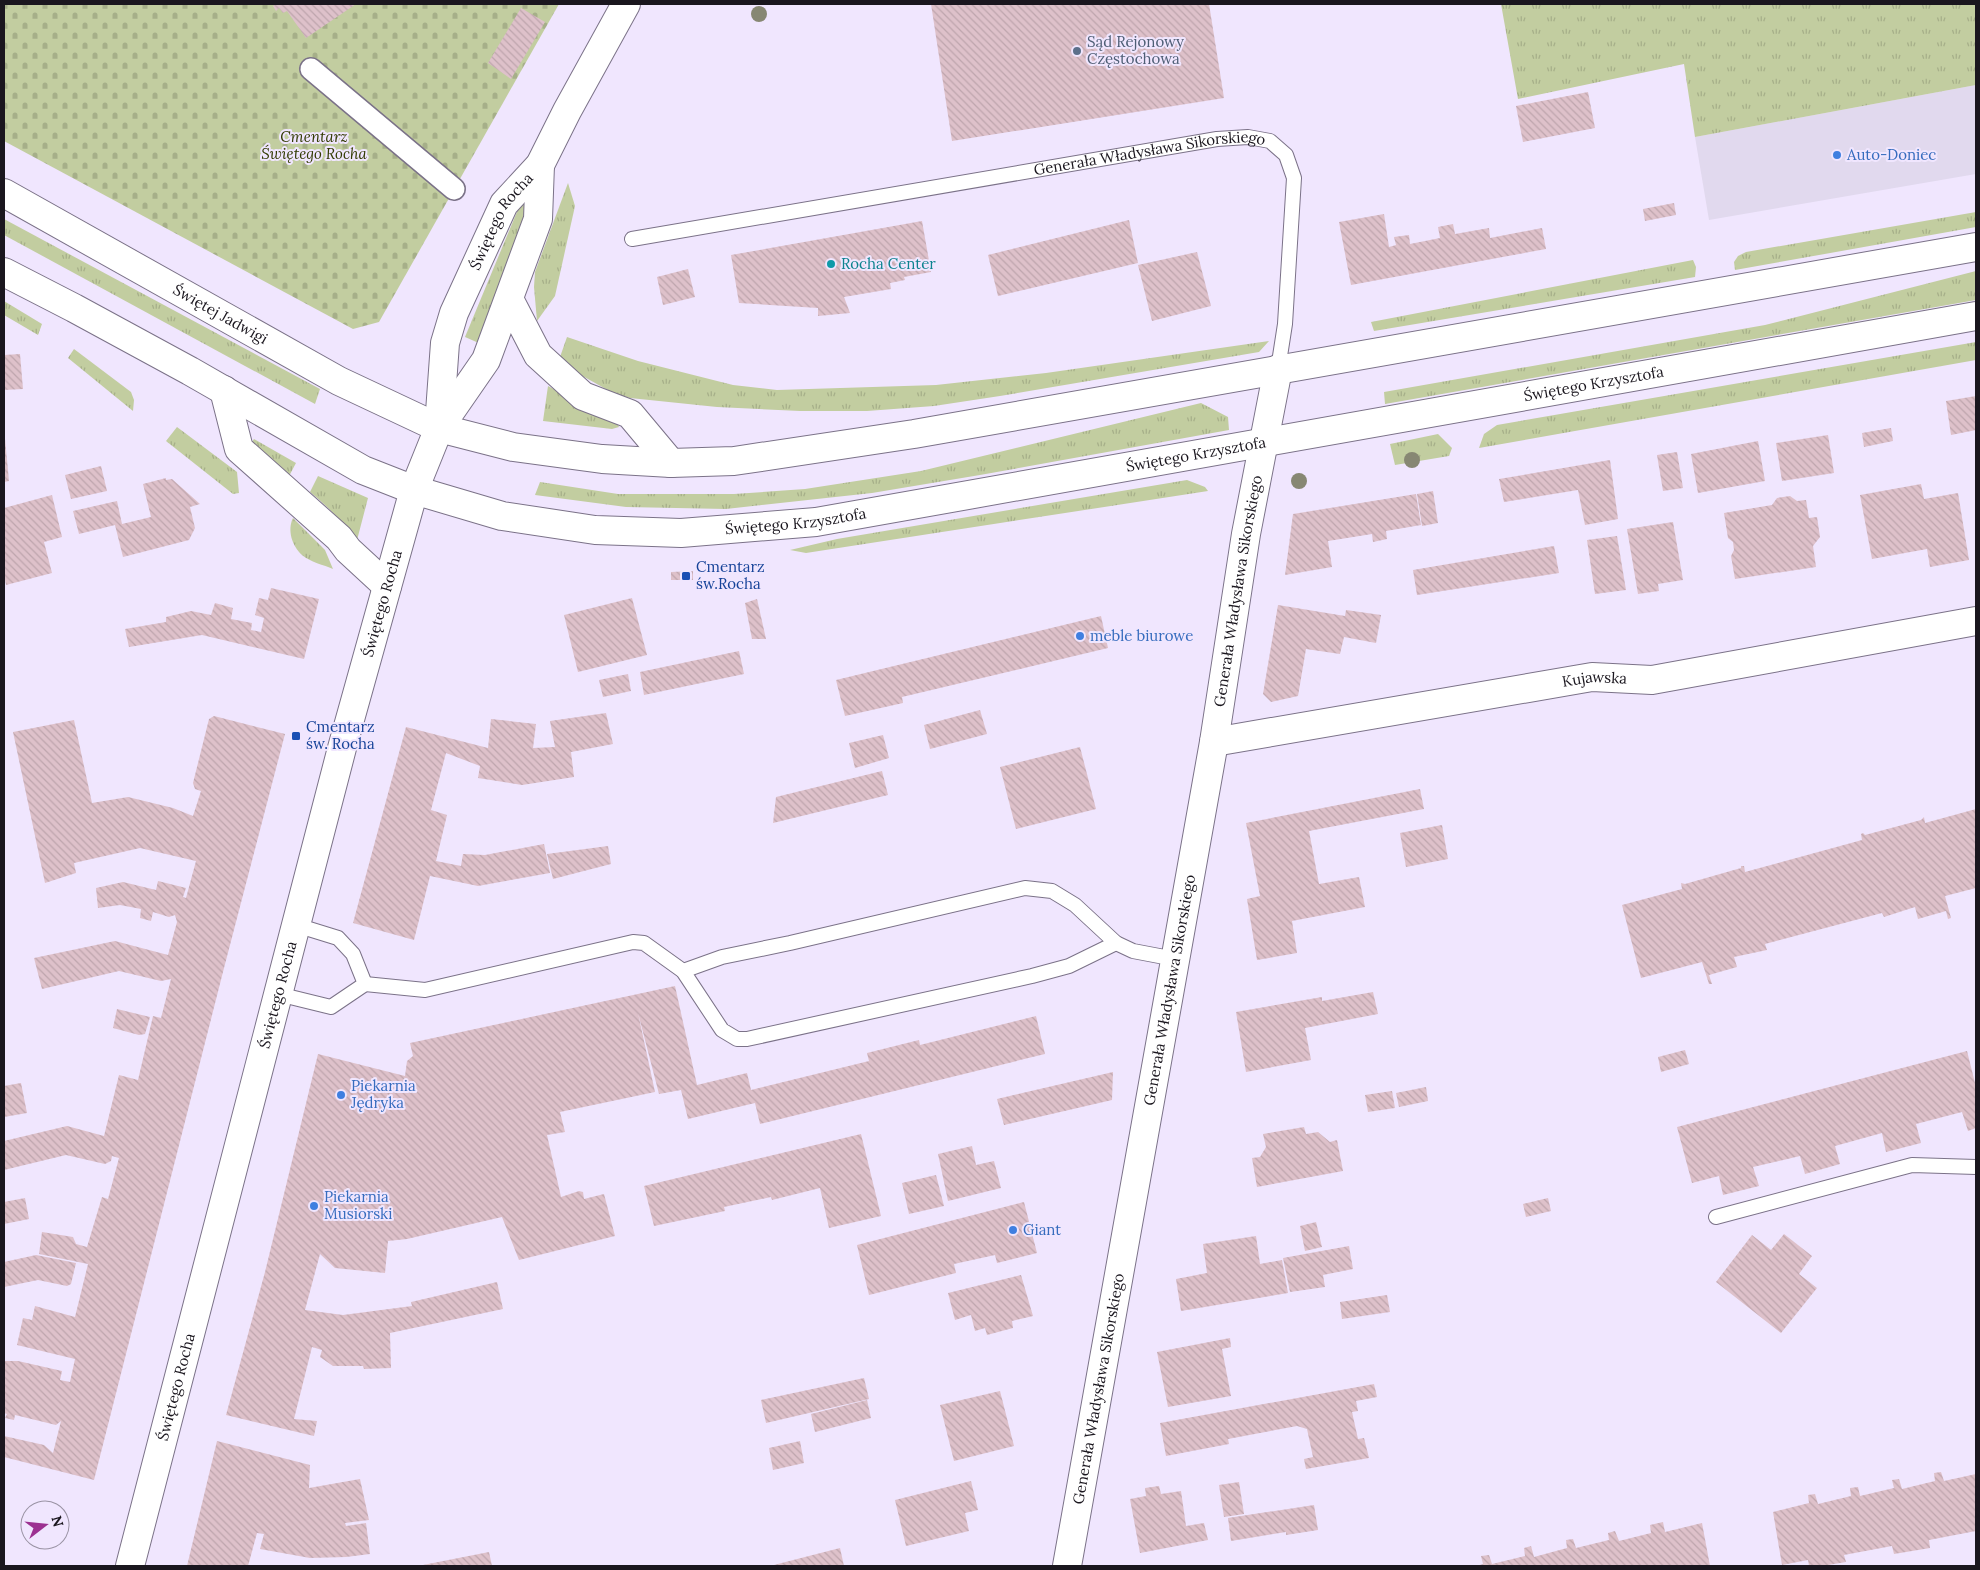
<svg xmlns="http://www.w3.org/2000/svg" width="1980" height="1570" font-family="Lora,serif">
<defs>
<pattern id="grass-tufts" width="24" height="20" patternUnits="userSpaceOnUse" patternTransform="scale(1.25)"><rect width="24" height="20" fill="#c2cda0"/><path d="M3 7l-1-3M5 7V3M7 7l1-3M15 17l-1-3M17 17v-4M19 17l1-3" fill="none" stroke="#a6af89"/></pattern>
<pattern id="cemetery-stones" width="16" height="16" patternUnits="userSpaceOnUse" patternTransform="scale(1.25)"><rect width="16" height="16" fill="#c2cda0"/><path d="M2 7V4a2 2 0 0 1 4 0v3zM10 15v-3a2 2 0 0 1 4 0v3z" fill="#a6af89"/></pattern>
<pattern id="building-back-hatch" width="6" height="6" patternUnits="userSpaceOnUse" patternTransform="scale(1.25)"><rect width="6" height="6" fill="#dec1ca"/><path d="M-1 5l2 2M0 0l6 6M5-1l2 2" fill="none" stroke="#bea5ad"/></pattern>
</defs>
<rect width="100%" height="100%" fill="#f0e6fe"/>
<polygon fill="#e1d9ee" points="1976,85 1976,174 1709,220 1695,137"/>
<g fill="url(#grass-tufts)">
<polygon points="1501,4 1976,4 1976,85 1695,137 1684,64 1518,99"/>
<polygon points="568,183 575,206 555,296 537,321 534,287 535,272"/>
<polygon points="526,190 533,193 481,344 465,337"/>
<polygon points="1976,212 1976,227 1735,270 1734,262 1738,256 1746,252"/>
<polygon points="4,219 320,389 315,404 4,235"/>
<polygon points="1693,260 1696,267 1695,277 1374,331 1371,322"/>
<polygon points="1976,271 1976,300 1385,404 1384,392 1765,325"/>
<polygon points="4,301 42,324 38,335 4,315"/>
<polygon points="567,337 638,361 733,385 777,390 936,385 1046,373 1269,341 1259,352 1000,396 934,406 867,411 800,411 717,407 630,398 613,393 570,369 560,357"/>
<polygon points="1976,342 1976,360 1479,448 1484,434 1497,425"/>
<polygon points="74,349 131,392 134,400 133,411 68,358"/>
<polygon points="548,386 617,423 619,427 612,429 543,421"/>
<polygon points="1201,403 1228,417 1229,430 980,475 872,493 726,509 626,507 535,495 540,482 618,494 734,494 805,489 921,471"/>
<polygon points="177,427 237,472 239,493 233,494 166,441"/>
<polygon points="1438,434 1452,448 1449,456 1395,465 1390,444"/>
<polygon points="254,439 296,463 288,478 249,446"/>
<path d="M318,476l50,22 -12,46c-12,-22 -27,-36 -46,-52z"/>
<polygon points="1187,480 1205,487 1208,491 806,553 790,550 837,539"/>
<path d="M293,518l32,32 8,19c-9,-4 -23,-7 -31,-14 -10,-9 -15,-25 -9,-37z"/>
</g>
<polygon fill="url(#cemetery-stones)" points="4,4 559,4 379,322 353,329 4,141"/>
<g fill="url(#building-back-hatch)">
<polygon points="276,4 356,4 306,38 287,11 283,13 279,8 276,11 273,6"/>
<polygon points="931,4 1209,4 1224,98 952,141"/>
<polygon points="521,8 545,22 511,79 488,63"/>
<polygon points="1588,92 1595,128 1523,142 1516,106"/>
<polygon points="1674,203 1676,215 1645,221 1643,209"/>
<polygon points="1384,214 1389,247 1396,245 1394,237 1409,235 1410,244 1440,238 1438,227 1453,224 1455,234 1489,228 1490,238 1542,228 1546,249 1351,285 1339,222"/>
<polygon points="1129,220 1138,263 998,296 988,255"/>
<polygon points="922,221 931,272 904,277 905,280 890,283 891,289 844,297 850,313 818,316 818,308 739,303 731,255"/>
<polygon points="1197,252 1211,306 1152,321 1138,265"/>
<polygon points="688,269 695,297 663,305 657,277"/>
<polygon points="20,354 23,389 4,390 4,355"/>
<polygon points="1976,396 1976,430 1951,435 1946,401"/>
<polygon points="1891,428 1893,441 1864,447 1862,433"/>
<polygon points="1828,435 1834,473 1782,481 1776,443"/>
<polygon points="4,439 5,439 9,481 4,482"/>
<polygon points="1758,441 1765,481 1698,493 1691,454"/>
<polygon points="1677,452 1683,488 1663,491 1657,455"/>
<polygon points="1610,460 1618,519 1585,525 1578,490 1504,502 1499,479"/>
<polygon points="101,466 107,491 71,499 65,475"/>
<polygon points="166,478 166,480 172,479 200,504 190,507 195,528 189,540 123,557 115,525 79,534 73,511 117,501 122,524 151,517 143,484"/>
<polygon points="1921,484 1924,499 1958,493 1969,560 1930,567 1927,549 1872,559 1860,495"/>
<polygon points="1433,491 1438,523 1422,526 1417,494"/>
<polygon points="1416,494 1421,525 1386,531 1387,539 1373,542 1372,534 1328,541 1332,567 1285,575 1293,514"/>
<polygon points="52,495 62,537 44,542 52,573 6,585 4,574 4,508"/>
<polygon points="1790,496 1797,501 1806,500 1809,518 1817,517 1820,537 1813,546 1816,567 1735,579 1731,556 1734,550 1733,542 1728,538 1724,513 1772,505 1777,498"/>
<polygon points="1673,522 1683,580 1658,584 1659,591 1638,594 1627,529"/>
<polygon points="1617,536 1626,590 1595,594 1587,540"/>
<polygon points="1554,546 1559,573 1417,595 1413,570"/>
<polygon points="693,571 693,580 671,580 671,572"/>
<polygon points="271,588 319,599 304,659 202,635 129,647 125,629 166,622 166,617 191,611 211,615 215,603 233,608 231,619 252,623 251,630 261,632 264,618 255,615 259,598 268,600"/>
<polygon points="632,598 647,655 578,672 564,615"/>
<polygon points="757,599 766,639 752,639 745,603"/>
<polygon points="1278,605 1345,616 1346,610 1381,615 1376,643 1344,637 1340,654 1306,649 1298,696 1271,702 1263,694"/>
<polygon points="1101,616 1108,648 902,697 903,703 845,716 836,680"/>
<polygon points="739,651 744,674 644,695 640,672"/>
<polygon points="628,674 631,691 603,697 599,680"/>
<polygon points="980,710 987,734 930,749 924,725"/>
<polygon points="606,713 613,744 571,752 574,777 522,785 478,778 480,766 446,753 431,810 447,815 436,861 461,866 463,854 485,855 544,844 550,873 478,886 430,876 414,940 353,923 406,727 488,748 491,719 536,724 533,748 555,747 550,721"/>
<polygon points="214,716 285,734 224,968 94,1480 4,1457 4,1436 44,1445 53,1453 61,1421 56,1425 15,1415 14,1420 5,1418 7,1414 4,1413 4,1361 18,1361 62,1371 60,1380 70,1382 75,1359 17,1345 23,1318 32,1320 35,1306 75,1317 88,1264 39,1254 42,1232 73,1237 76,1244 87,1247 102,1197 108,1199 119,1158 112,1156 111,1161 105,1164 66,1155 4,1170 4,1141 67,1126 104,1136 119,1075 138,1080 153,1016 161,1018 171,979 161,981 119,971 42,989 34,958 115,941 168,955 177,922 175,915 169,917 153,912 151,921 140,918 141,909 120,905 98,908 96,888 123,882 156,890 158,881 186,888 183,897 186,898 196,861 140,848 74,863 76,873 45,883 13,732 74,720 92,803 128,797 173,808 193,816 201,791 195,789 193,783 209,719"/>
<polygon points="883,735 889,758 855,768 849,743"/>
<polygon points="1080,747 1096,809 1016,829 1000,767"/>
<polygon points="882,771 888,795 773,823 776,797"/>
<polygon points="1420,789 1424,809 1309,831 1319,884 1359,877 1365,907 1292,921 1297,953 1257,960 1247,899 1260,896 1246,823"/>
<polygon points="1976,809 1976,888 1945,896 1951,918 1948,919 1946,911 1918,919 1915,907 1884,917 1882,913 1765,944 1767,950 1734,957 1737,967 1709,975 1712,984 1709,984 1702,962 1641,978 1622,905 1682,889 1681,883 1685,884 1741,868 1741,866 1744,866 1745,872 1862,840 1861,834 1863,833 1865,835 1921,820 1924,817 1925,823"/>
<polygon points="1442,825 1448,859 1406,867 1400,833"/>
<polygon points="608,846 611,864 553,879 547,854"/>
<polygon points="675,986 697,1085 747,1073 751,1090 869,1061 867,1053 919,1040 920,1045 1036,1016 1045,1054 760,1124 755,1103 688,1119 681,1090 659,1094 638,1013 655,1092 560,1112 565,1132 547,1135 561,1197 579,1191 583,1192 584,1199 604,1194 615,1236 519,1260 502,1217 407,1239 388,1241 385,1273 335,1268 320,1254 305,1310 343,1315 412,1306 411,1302 497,1282 503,1309 390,1333 391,1368 364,1369 363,1366 333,1366 320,1357 322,1350 312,1347 294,1419 317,1421 314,1436 226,1415 265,1272 318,1054 405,1076 407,1061 413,1056 410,1043"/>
<polygon points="1373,992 1378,1014 1305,1028 1311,1060 1246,1072 1236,1012 1322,997 1322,1001"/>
<polygon points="117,1009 150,1017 145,1034 139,1035 113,1028"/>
<polygon points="1685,1050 1689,1064 1661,1072 1658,1057"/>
<polygon points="1967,1051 1976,1087 1976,1128 1968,1131 1962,1112 1916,1124 1921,1143 1886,1152 1882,1133 1835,1146 1840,1164 1805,1174 1800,1156 1753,1167 1759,1186 1723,1195 1719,1176 1692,1183 1677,1127"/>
<polygon points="1113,1072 1112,1100 1004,1125 997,1099"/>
<polygon points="21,1083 27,1113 4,1117 4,1086"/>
<polygon points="1426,1087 1428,1101 1399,1107 1396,1093"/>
<polygon points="1392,1091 1395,1108 1368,1112 1365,1095"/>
<polygon points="1304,1127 1306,1134 1318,1132 1330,1142 1337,1140 1343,1171 1257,1187 1252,1158 1260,1157 1266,1147 1263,1134"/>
<polygon points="861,1134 881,1216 829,1228 820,1188 772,1200 771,1197 724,1207 725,1211 654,1226 644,1186"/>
<polygon points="972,1146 976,1165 994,1161 1001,1188 948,1201 938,1154"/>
<polygon points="936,1175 944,1206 909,1214 902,1183"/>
<polygon points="25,1198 29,1219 4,1224 4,1202"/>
<polygon points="1548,1198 1551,1211 1526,1217 1523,1204"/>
<polygon points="1024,1202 1037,1253 997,1263 995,1255 954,1264 956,1273 869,1295 857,1245"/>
<polygon points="1316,1222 1322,1247 1305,1251 1300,1226"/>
<polygon points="1784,1234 1812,1256 1799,1274 1817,1288 1781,1333 1716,1282 1752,1235 1771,1250"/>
<polygon points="1256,1236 1260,1264 1282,1260 1288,1293 1181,1311 1176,1279 1207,1273 1203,1244"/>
<polygon points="1349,1246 1353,1269 1323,1275 1325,1287 1290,1292 1283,1258"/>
<polygon points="36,1255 76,1263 71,1284 67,1286 38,1280 4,1287 4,1262"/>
<polygon points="1021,1275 1033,1316 1012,1321 1013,1328 987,1335 985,1328 975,1331 971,1315 955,1320 948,1293"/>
<polygon points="1387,1295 1390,1312 1342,1319 1340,1302"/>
<polygon points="1230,1338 1231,1347 1222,1349 1231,1396 1168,1407 1157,1352"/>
<polygon points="864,1378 869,1399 766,1423 761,1400"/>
<polygon points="1374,1384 1377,1397 1356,1401 1358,1411 1352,1412 1358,1439 1364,1438 1369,1458 1306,1469 1304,1459 1313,1457 1307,1429 1297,1426 1228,1439 1229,1444 1166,1456 1160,1423"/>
<polygon points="1000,1391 1014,1446 954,1461 940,1405"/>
<polygon points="867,1400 871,1418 815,1432 811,1414"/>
<polygon points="217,1441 310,1465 309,1488 360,1479 369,1520 345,1523 346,1526 366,1523 370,1554 346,1557 310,1558 260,1549 264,1534 257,1533 248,1566 187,1566"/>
<polygon points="800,1441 804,1463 773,1470 769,1448"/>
<polygon points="1941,1472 1944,1481 1976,1474 1976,1531 1929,1540 1930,1548 1894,1554 1892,1546 1844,1555 1846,1562 1822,1566 1809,1566 1808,1560 1782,1565 1773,1512 1809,1503 1808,1495 1815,1494 1818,1504 1851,1496 1850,1488 1858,1487 1860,1496 1894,1488 1892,1480 1899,1479 1902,1489 1935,1481 1934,1473"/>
<polygon points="971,1481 978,1510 965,1513 969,1531 906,1546 895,1500"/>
<polygon points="1239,1482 1244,1514 1224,1517 1219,1485"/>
<polygon points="1159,1486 1161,1494 1181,1491 1186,1526 1204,1523 1208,1540 1140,1553 1130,1499 1146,1496 1145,1488"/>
<polygon points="1314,1505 1318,1530 1286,1535 1286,1532 1231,1541 1228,1518"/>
<polygon points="1663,1522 1665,1532 1702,1523 1710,1566 1476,1566 1483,1564 1481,1556 1489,1555 1492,1564 1525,1556 1524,1548 1531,1546 1534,1557 1567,1548 1566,1540 1573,1539 1576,1548 1609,1540 1608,1533 1615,1531 1619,1541 1651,1533 1650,1525"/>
<polygon points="840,1548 844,1566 770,1566"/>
<polygon points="489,1552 492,1566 423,1566 423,1565"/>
</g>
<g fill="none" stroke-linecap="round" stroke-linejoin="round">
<defs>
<g id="service">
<path id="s1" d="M632,239l585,-100 31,-2 22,4 16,14 8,23 -9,146 -7,45"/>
<polyline points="683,971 722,957 790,943 1025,888 1052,891 1075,905 1116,943 1133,951 1175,959"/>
<polyline points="365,984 425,990 633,942 644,943 683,971 722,1030 737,1039 747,1039 1032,976 1069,966 1116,943"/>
<polyline points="278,994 331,1007 365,984 353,954 338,938 296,925"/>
<polyline points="1716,1217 1912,1165 1976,1167"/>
</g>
<polyline id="pedestrian" points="311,69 454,189"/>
<g id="minor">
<path id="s2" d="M1214,742l378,-65 60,3 324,-59"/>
<path id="s3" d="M1067,1566l147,-824 32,-208 32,-165"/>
</g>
<g id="tertiary">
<polyline points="509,299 538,355 583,396 630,414 671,463"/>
<polyline points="224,390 239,449 339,538 348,550 387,586"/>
<path id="s4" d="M439,426l6,-83 9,-30 50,-109 36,-39 27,-54 59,-107"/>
<path id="s5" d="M130,1566l166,-641 46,-177 72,-258 25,-62 47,-68 52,-141 2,-54"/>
</g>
<g id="secondary">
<path id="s6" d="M4,193l335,188 100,47 74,19 89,12 69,4 63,-2 180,-27 1062,-187"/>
<path id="s7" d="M4,272l70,36 116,63 173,99 51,20 88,26 93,14 86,3 135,-11 1160,-206"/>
</g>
</defs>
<use href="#service" stroke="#7b7288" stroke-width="16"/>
<use href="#pedestrian" stroke="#7b7288" stroke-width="24"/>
<use href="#minor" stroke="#7b7288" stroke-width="30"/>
<use href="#tertiary" stroke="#7b7288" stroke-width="30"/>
<use href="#secondary" stroke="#7b7288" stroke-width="30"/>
<use href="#service" stroke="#fff" stroke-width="14"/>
<use href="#pedestrian" stroke="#fff" stroke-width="21"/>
<use href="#minor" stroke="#fff" stroke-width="28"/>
<use href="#tertiary" stroke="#fff" stroke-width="28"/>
<use href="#secondary" stroke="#fff" stroke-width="28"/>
</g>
<g fill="#878773">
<circle cx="759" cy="14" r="8"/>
<circle cx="1412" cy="460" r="8"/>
<circle cx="1299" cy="481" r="8"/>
</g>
<circle fill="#5c6f8a" stroke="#f0e6fe" stroke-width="2" cx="1077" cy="51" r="5"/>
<g fill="#3f7fe0" stroke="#f0e6fe" stroke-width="2">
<circle cx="1837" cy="155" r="5"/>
<circle cx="1080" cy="636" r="5"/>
<circle cx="341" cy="1095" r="5"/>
<circle cx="314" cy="1206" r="5"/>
<circle cx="1013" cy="1230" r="5"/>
</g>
<circle fill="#0f9aa8" stroke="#f0e6fe" stroke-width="2" cx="831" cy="264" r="5"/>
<g fill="#1a4fb4" stroke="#f0e6fe" stroke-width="2">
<rect x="681" y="571" width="10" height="10" rx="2.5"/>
<rect x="291" y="731" width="10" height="10" rx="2.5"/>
</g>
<g text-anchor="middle" stroke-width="4" stroke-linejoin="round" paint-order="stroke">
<g font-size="15" fill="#4e5e75" stroke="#f0e6fe" text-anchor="start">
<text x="1087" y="47">Sąd Rejonowy<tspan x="1087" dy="17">Częstochowa</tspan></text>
</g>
<g font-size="15" font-style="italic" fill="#313a01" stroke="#f0e6fe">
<text x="314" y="142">Cmentarz<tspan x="314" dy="17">Świętego Rocha</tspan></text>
</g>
<g font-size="15" fill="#366cbe" stroke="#f0e6fe" text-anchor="start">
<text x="1847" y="160">Auto-Doniec</text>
<text x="1090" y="641">meble biurowe</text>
<text x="351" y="1091">Piekarnia<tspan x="351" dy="17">Jędryka</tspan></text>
<text x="324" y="1202">Piekarnia<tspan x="324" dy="17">Musiorski</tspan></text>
<text x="1023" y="1235">Giant</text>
</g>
<g font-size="15" fill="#1a161e" stroke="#f0e6fe">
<text dy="5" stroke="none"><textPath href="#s1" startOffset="525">Generała Władysława Sikorskiego</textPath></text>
<text dy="5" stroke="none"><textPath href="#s4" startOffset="218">Świętego Rocha</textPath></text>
<text dy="5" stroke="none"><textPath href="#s6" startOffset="248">Świętej Jadwigi</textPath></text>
<text dy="5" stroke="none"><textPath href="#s7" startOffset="1662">Świętego Krzysztofa</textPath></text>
<text dy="5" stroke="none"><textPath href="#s7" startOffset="1258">Świętego Krzysztofa</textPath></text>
<text dy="5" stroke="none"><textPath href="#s7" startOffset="852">Świętego Krzysztofa</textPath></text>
<text dy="5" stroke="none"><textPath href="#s3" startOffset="990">Generała Władysława Sikorskiego</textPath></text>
<text dy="5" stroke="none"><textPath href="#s5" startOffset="995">Świętego Rocha</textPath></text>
<text dy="5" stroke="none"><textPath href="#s2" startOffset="386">Kujawska</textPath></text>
<text dy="5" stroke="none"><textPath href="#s3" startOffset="585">Generała Władysława Sikorskiego</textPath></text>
<text dy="5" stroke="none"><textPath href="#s5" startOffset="590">Świętego Rocha</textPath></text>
<text dy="5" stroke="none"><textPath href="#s5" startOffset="185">Świętego Rocha</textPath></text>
<text dy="5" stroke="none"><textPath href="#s3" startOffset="180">Generała Władysława Sikorskiego</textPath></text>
</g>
<g font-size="15" fill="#0d838f" stroke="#f0e6fe" text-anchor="start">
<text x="841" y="269">Rocha Center</text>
</g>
<g font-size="15" fill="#164399" stroke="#f0e6fe" text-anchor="start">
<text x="696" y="572">Cmentarz<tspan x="696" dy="17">św.Rocha</tspan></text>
<text x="306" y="732">Cmentarz<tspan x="306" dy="17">św. Rocha</tspan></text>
</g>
</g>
<rect width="1980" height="1570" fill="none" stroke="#1a161e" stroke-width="10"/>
<g transform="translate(45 1525) rotate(74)"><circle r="24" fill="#f0e6fe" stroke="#9a93a4"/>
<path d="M0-4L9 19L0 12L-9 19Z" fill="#9c3091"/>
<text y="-8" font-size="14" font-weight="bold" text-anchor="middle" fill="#1a161e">N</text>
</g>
</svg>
